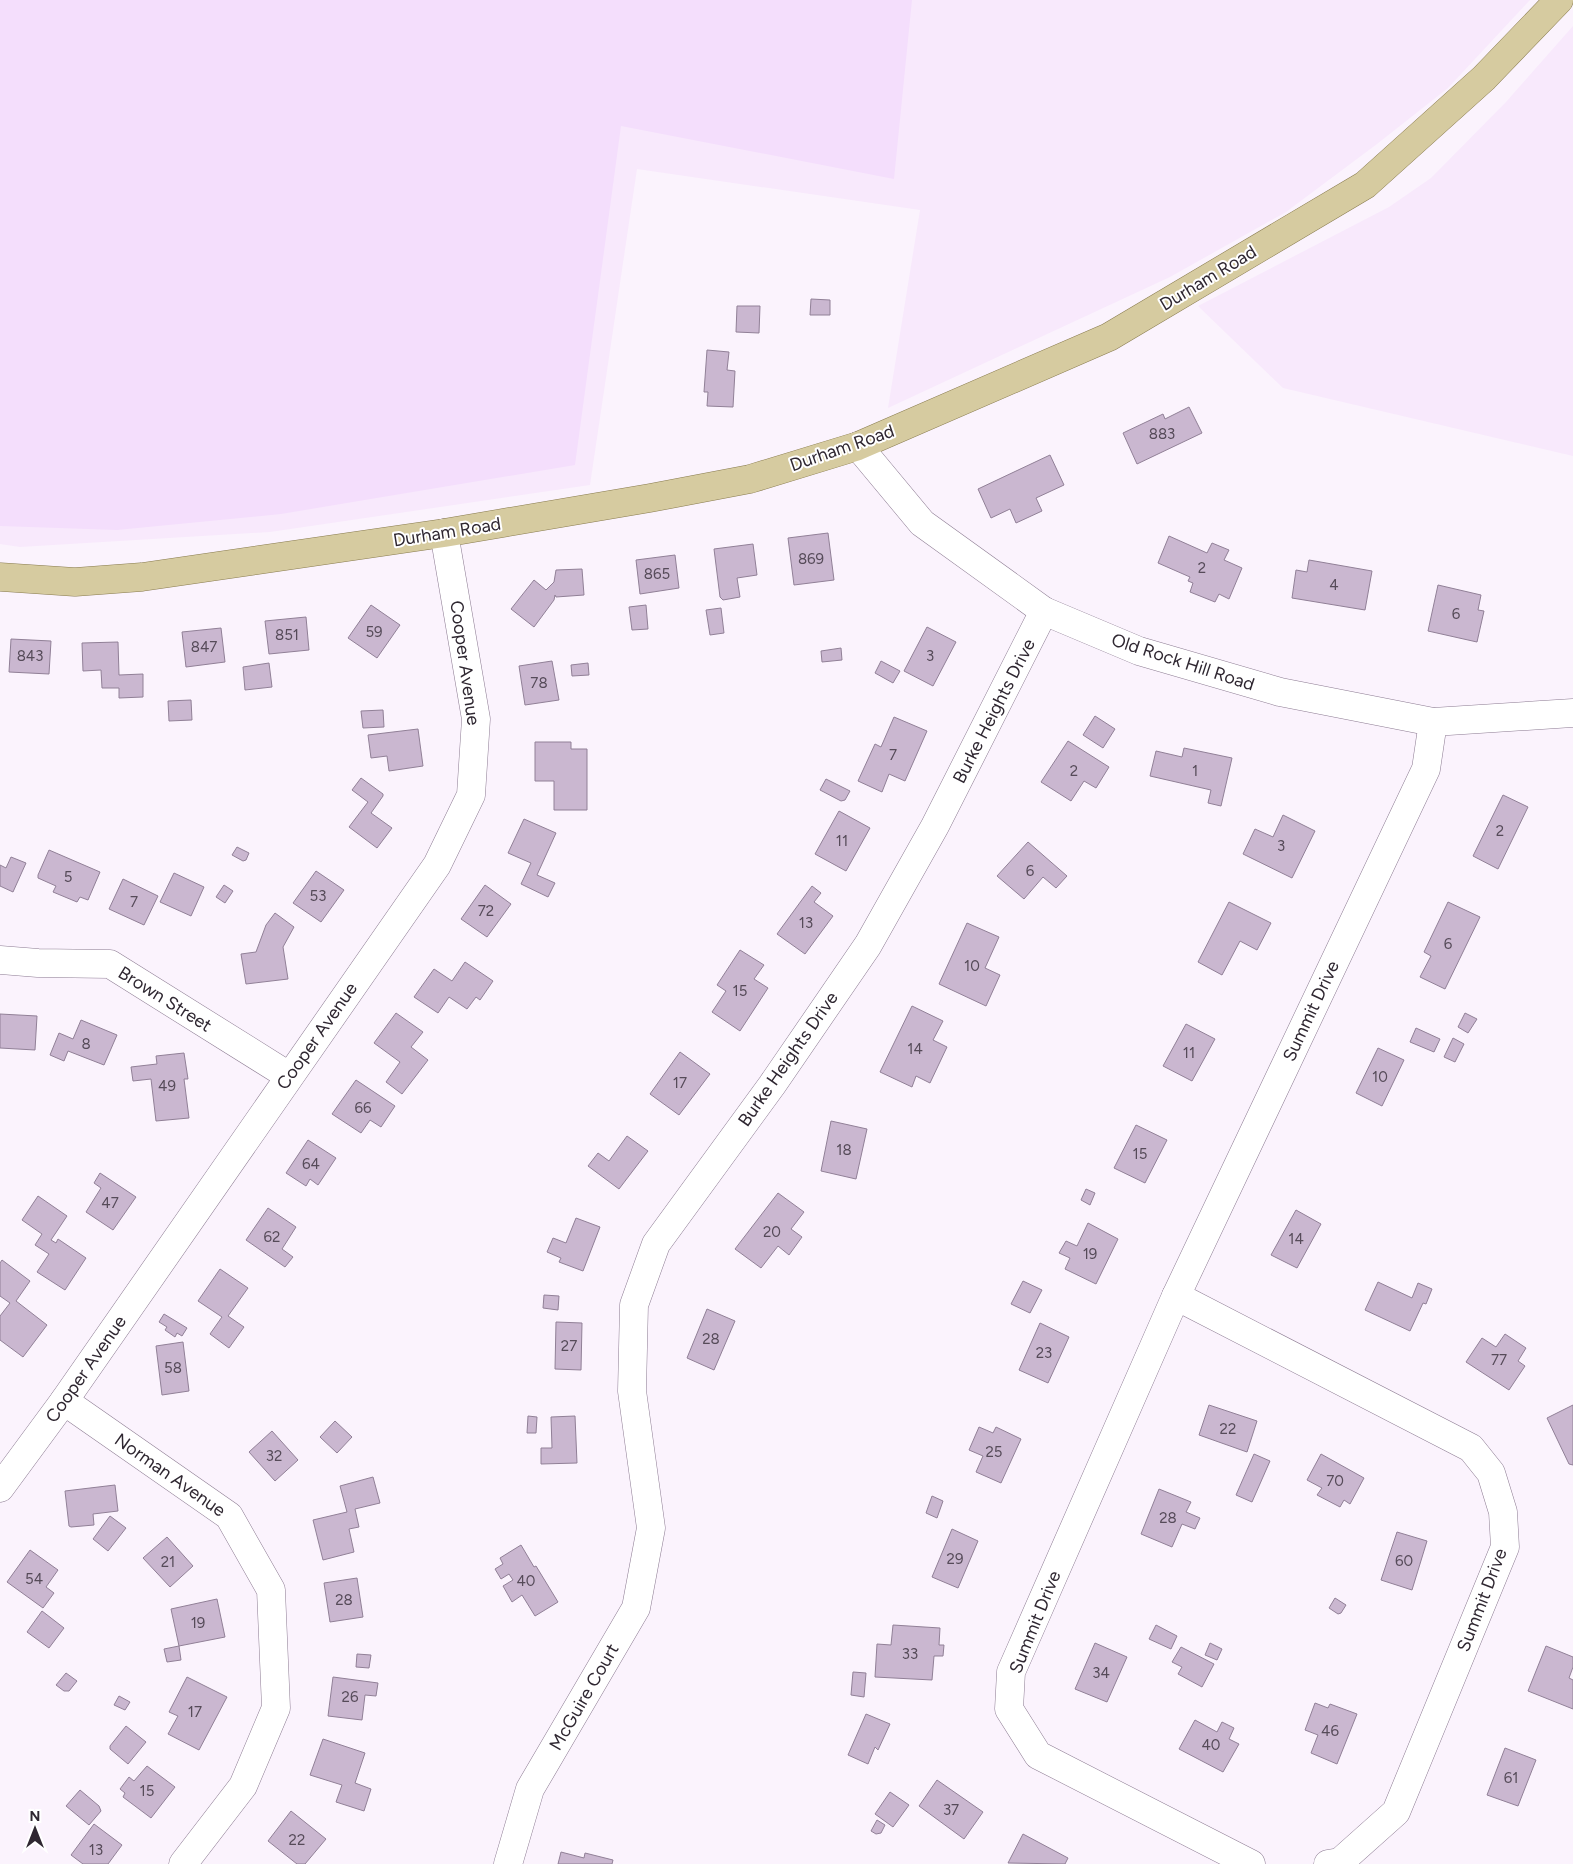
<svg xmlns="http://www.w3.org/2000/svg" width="1573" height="1864" font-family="Figtree,sans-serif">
<rect width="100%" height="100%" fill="#fbf3fd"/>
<g fill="#f8e9fc">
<polygon points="0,0 1530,0 1448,88 1377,144 1286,212 1170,277 888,408 920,210 637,169 590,485 270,532 20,547 0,544"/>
<polygon points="1573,26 1573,456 1283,388 1198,306 1389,207 1431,178 1506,102"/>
</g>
<polygon fill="#f4defc" points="0,0 912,0 894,179 621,126 575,465 281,514 117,530 0,526"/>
<g fill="#cab7d0" stroke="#918097">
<polygon points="811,299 830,300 830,315 810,315"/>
<polygon points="737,306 760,306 759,333 736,332"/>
<polygon points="707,350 729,352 727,370 735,371 733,407 707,406 708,392 704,392"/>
<polygon points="1189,407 1202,433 1137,464 1123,433 1163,414 1165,419"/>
<polygon points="1050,455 1064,485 1036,498 1042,511 1016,523 1010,509 991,518 978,489"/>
<polygon points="828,533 834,580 794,585 788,538"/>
<polygon points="1169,536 1207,553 1212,543 1229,550 1224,560 1242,568 1229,599 1219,594 1215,602 1190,592 1193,583 1188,581 1190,577 1158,563"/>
<polygon points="753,544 757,575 737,578 740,597 723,600 720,597 714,549"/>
<polygon points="675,555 679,588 640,594 636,560"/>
<polygon points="1309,560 1372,571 1365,610 1292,598 1296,570 1307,572"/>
<polygon points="582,569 584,595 556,597 555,595 554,600 534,627 511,609 534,580 546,590 554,582 556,570"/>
<polygon points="1438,585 1481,595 1478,610 1484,611 1477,642 1428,631"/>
<polygon points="371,605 400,625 377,658 348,638"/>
<polygon points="646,605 648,629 632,630 629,607"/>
<polygon points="721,608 724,633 710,635 706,610"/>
<polygon points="306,617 309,650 269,654 265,621"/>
<polygon points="927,627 956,642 933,686 904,671"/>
<polygon points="221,628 225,662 186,667 182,632"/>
<polygon points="11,639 51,641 49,674 9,672"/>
<polygon points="118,642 119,675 143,674 143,697 119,698 119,688 102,688 101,670 83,671 82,643"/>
<polygon points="841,648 842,660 822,662 821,651"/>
<polygon points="552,661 559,700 525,705 519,666"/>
<polygon points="881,661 900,671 893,683 875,673"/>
<polygon points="269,663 272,687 245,690 243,667"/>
<polygon points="588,663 589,675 572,676 571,665"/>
<polygon points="191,700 192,720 169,721 168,701"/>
<polygon points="383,710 384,727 363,728 361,711"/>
<polygon points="1095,716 1115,729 1103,748 1083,735"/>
<polygon points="894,717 927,731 905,781 889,774 882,792 858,781 875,744 881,747"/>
<polygon points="418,729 423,766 389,771 387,756 371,758 368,735"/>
<polygon points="1068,741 1109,767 1096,788 1084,781 1071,801 1041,782"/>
<polygon points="535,742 571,742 571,749 587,749 587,810 554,810 554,781 535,781"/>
<polygon points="1184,748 1232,758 1221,806 1208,803 1211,790 1150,776 1156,751 1182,757"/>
<polygon points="361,778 383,794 383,796 371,813 392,828 377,848 349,827 368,802 352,790"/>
<polygon points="826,779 850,791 845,800 841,801 820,790"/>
<polygon points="1503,795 1528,807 1498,869 1473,856"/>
<polygon points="839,811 870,828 846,871 815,854"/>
<polygon points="1283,815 1315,831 1292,878 1243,854 1255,829 1273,837"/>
<polygon points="524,819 556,833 537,875 555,883 548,897 521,884 531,863 508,853"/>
<polygon points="1028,842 1067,876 1056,888 1043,877 1024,899 997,876"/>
<polygon points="237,847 249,853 246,860 243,861 232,855"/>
<polygon points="49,850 100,872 88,900 80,897 77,902 53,892 56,886 38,878 38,875"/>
<polygon points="11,857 26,863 13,892 0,886 0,865 6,868"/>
<polygon points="316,871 344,890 321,922 293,903"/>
<polygon points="174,873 204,887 191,916 160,902"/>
<polygon points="123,879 158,896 144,925 109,909"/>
<polygon points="224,885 233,891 225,903 216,897"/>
<polygon points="485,885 511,904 487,937 461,919"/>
<polygon points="812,886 821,893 814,902 833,916 805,954 777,934"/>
<polygon points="1229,902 1271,923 1257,950 1240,941 1222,975 1198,962"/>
<polygon points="1448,902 1480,917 1445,989 1420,977 1431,956 1424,952"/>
<polygon points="275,913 294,927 283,947 288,979 246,984 241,954 256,952 266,925"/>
<polygon points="967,923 999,937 985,968 1000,975 986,1006 939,984"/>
<polygon points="740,950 764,965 754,979 768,988 740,1031 712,1012 726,991 717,985"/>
<polygon points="465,962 493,981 480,1000 476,997 467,1009 449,997 438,1013 414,997 434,969 452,981"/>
<polygon points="912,1006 943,1021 933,1040 947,1047 930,1083 916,1076 912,1087 880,1072"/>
<polygon points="396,1013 423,1032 411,1047 428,1060 402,1094 386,1082 400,1062 374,1043"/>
<polygon points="1465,1013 1477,1019 1468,1033 1458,1027"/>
<polygon points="0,1014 37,1016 35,1050 0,1048"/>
<polygon points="81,1020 117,1035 104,1065 68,1051 64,1061 50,1055 59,1033 73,1039"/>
<polygon points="1186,1024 1215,1039 1192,1081 1163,1066"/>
<polygon points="1416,1028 1440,1039 1434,1052 1410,1042"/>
<polygon points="1453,1038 1464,1044 1455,1062 1444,1057"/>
<polygon points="1378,1048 1404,1060 1382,1106 1356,1093"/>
<polygon points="680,1052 710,1074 679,1115 650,1094"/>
<polygon points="184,1053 188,1079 184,1079 189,1118 156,1121 151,1079 133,1081 131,1067 157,1064 156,1056"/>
<polygon points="356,1080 395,1106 381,1127 370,1120 361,1133 332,1114"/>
<polygon points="831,1121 867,1129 856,1179 821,1171"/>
<polygon points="1136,1125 1167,1140 1145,1183 1114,1168"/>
<polygon points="627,1136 648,1151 619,1189 588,1166 598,1153 609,1161"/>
<polygon points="308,1140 336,1158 318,1185 310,1179 306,1186 286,1173"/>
<polygon points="100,1173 136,1197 113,1230 86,1212 101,1188 94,1183"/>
<polygon points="1086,1189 1095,1193 1090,1205 1081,1200"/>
<polygon points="778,1193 804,1212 791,1229 802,1237 789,1255 778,1246 761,1268 735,1249"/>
<polygon points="38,1196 67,1216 51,1240 56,1243 58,1239 86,1258 65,1290 37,1272 49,1254 35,1245 42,1234 22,1220"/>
<polygon points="268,1208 296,1227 282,1249 293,1257 285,1267 246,1240"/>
<polygon points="1296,1210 1321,1224 1297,1268 1271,1255"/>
<polygon points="576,1218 600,1227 583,1271 559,1262 561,1258 547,1252 553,1238 566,1243"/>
<polygon points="1088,1223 1118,1239 1096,1284 1065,1269 1070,1258 1059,1253 1066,1241 1077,1246"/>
<polygon points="2,1260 30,1281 16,1301 47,1325 23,1357 0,1340 0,1316 10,1303 0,1296 0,1263"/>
<polygon points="220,1269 248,1288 228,1316 244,1327 229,1348 210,1334 222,1317 198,1301"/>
<polygon points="1023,1281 1042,1290 1030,1313 1011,1304"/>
<polygon points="1378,1282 1412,1298 1418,1283 1432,1289 1426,1304 1423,1303 1410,1331 1365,1310"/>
<polygon points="544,1295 559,1296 558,1310 543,1308"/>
<polygon points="707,1309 735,1321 714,1370 687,1358"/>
<polygon points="164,1314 187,1328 182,1336 177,1333 175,1337 165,1330 167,1327 159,1322"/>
<polygon points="556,1322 582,1323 581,1370 555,1369"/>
<polygon points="1040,1323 1069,1337 1048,1383 1019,1370"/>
<polygon points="1505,1334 1526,1348 1518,1361 1525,1366 1509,1390 1466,1362 1482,1338 1496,1347"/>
<polygon points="183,1342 189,1391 162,1395 156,1346"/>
<polygon points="1209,1405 1257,1421 1247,1452 1199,1435"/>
<polygon points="1573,1405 1573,1465 1569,1464 1547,1418"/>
<polygon points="528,1416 537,1417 536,1433 527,1433"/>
<polygon points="575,1416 577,1463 541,1464 541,1448 552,1448 551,1417"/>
<polygon points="335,1421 352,1437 337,1453 320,1437"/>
<polygon points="979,1427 993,1433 996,1427 1021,1439 1001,1483 976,1472 983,1456 969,1450"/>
<polygon points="272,1431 298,1460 275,1481 249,1452"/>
<polygon points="1254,1454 1270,1461 1252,1502 1236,1495"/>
<polygon points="1321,1454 1364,1478 1350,1504 1344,1500 1340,1507 1317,1495 1322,1488 1307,1480"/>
<polygon points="373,1477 380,1503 355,1509 359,1527 349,1529 354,1552 323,1560 313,1520 347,1512 340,1486"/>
<polygon points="115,1485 118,1511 93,1514 94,1525 71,1527 69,1526 65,1491"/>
<polygon points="1159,1489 1191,1502 1186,1512 1200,1518 1195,1529 1182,1524 1172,1547 1141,1534"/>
<polygon points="932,1496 943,1501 937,1518 926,1513"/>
<polygon points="110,1516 126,1528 108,1551 93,1539"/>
<polygon points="952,1529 978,1541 958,1588 932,1577"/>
<polygon points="1397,1532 1427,1541 1412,1590 1381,1580"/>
<polygon points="167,1537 193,1566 170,1587 143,1558"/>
<polygon points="521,1545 534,1567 536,1566 558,1602 535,1616 522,1595 512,1602 503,1586 513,1580 509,1574 501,1579 495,1569 503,1564 500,1558"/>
<polygon points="30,1550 58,1570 46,1587 54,1593 43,1608 7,1582"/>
<polygon points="357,1578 363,1617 330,1622 324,1583"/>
<polygon points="1335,1598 1346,1605 1341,1613 1338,1614 1329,1608"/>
<polygon points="217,1599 225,1637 179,1646 171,1609"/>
<polygon points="42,1611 64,1628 49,1648 27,1632"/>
<polygon points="893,1625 940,1628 939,1645 944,1645 943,1656 934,1656 932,1680 875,1677 877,1644 891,1645"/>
<polygon points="1156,1625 1177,1636 1171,1649 1149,1639"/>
<polygon points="1095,1643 1127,1657 1107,1702 1075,1689"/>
<polygon points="1210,1643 1222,1649 1217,1660 1205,1655"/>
<polygon points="179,1646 181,1660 167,1662 164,1649"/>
<polygon points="1546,1646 1573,1657 1573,1667 1569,1678 1573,1680 1573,1709 1528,1691"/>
<polygon points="1181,1647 1214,1664 1202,1687 1178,1674 1182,1667 1172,1662"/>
<polygon points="357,1654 371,1655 369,1668 356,1667"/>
<polygon points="853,1672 866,1673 864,1697 851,1695"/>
<polygon points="66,1673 77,1681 69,1691 64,1691 56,1685"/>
<polygon points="187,1677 227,1697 199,1750 168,1734 178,1716 169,1712"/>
<polygon points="333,1677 378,1683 376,1696 365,1695 362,1720 328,1716"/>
<polygon points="119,1696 130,1702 125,1710 114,1705"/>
<polygon points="1315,1703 1328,1708 1330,1704 1357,1714 1337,1764 1311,1753 1318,1735 1305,1730"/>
<polygon points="866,1714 890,1724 878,1750 875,1747 868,1764 848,1755"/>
<polygon points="1195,1720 1217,1732 1222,1722 1234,1728 1229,1739 1239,1744 1223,1772 1179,1749"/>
<polygon points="126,1726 146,1742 128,1764 110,1749 110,1746"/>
<polygon points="323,1739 365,1753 355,1783 371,1789 364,1811 336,1802 342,1785 310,1775"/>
<polygon points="1505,1748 1536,1760 1518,1806 1487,1795"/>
<polygon points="147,1766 175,1787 151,1818 123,1797 125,1793 120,1789 129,1777 134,1781"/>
<polygon points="937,1780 983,1812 964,1839 919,1806"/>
<polygon points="80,1790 99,1806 101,1811 89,1825 66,1806"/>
<polygon points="890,1792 909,1805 893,1827 875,1814"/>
<polygon points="291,1811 326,1839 305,1864 297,1864 268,1841"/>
<polygon points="877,1820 885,1825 881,1833 876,1834 871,1831"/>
<polygon points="94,1824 122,1845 108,1864 83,1864 71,1855"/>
<polygon points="1023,1834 1068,1858 1065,1864 1008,1863"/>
<polygon points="561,1852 584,1858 585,1853 613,1860 612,1864 558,1864"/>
</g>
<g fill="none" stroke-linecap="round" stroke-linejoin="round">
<defs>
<g id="minor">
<polyline points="858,446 922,523 1044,611 1139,651 1280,692 1433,722 1573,713"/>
<polyline points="0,960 38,963 110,964 289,1076"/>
<polyline points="1176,1296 1426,769 1433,722"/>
<polyline points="64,1401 229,1516 271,1590 276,1708 243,1786 183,1864"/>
<polyline points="0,1488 64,1401 437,865 471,795 476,719 444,533"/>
<polyline points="508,1864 530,1789 636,1608 651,1528 632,1391 634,1305 656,1244 772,1085 868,945 935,826 1044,611"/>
<polyline points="1251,1864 1038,1755 1009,1709 1011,1672 1176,1296 1471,1448 1491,1473 1503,1512 1505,1547 1396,1812 1340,1862 1328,1864"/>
</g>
<polyline id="major" points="0,577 75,582 142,577 444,533 650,498 750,479 858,446 1109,337 1365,185 1484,78 1559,0"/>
</defs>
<use href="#minor" stroke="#8d7c93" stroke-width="29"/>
<use href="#major" stroke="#897c50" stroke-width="29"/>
<use href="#minor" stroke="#fff" stroke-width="28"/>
<use href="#major" stroke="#d6cba0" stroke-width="28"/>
</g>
<g text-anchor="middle" stroke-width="4" stroke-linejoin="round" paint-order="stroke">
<g font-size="15" fill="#564b59">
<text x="1162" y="439">883</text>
<text x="811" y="564">869</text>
<text x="1202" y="573">2</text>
<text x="657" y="579">865</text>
<text x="1334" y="590">4</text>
<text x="1456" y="619">6</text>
<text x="374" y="637">59</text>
<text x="287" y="640">851</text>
<text x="204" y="652">847</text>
<text x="30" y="661">843</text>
<text x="930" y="661">3</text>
<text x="539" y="688">78</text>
<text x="893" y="760">7</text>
<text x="1074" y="776">2</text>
<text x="1195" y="776">1</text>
<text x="1500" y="836">2</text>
<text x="842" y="846">11</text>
<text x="1281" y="851">3</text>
<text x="1030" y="876">6</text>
<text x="68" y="882">5</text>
<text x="318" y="901">53</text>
<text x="134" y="907">7</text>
<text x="486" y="916">72</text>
<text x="806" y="928">13</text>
<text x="1448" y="949">6</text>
<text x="972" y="971">10</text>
<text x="740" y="996">15</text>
<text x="86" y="1049">8</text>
<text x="915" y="1054">14</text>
<text x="1189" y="1058">11</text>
<text x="1380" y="1082">10</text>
<text x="680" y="1088">17</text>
<text x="167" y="1091">49</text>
<text x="363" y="1113">66</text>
<text x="844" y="1155">18</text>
<text x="1140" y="1159">15</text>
<text x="311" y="1169">64</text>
<text x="110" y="1208">47</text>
<text x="772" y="1237">20</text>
<text x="272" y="1242">62</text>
<text x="1296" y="1244">14</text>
<text x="1090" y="1259">19</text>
<text x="711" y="1344">28</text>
<text x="569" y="1351">27</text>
<text x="1044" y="1358">23</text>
<text x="1499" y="1365">77</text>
<text x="173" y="1373">58</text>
<text x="1228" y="1434">22</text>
<text x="994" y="1457">25</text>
<text x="274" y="1461">32</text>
<text x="1335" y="1486">70</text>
<text x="1168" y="1523">28</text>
<text x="955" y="1564">29</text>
<text x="1404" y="1566">60</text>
<text x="168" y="1567">21</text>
<text x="34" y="1584">54</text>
<text x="526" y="1586">40</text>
<text x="344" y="1605">28</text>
<text x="198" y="1628">19</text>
<text x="910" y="1659">33</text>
<text x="1101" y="1678">34</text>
<text x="350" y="1702">26</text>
<text x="195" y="1717">17</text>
<text x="1330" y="1736">46</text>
<text x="1211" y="1750">40</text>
<text x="1511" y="1783">61</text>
<text x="147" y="1796">15</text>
<text x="951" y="1815">37</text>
<text x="297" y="1845">22</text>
<text x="96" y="1855">13</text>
</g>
<g font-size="18" fill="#2f2731" stroke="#fff">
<text transform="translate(1208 278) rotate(-31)" y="6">Durham Road</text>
<text transform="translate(842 448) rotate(-19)" y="6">Durham Road</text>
<text transform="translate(447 532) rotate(-9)" y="6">Durham Road</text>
<text transform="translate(1183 662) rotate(18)" y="6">Old Rock Hill Road</text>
<text transform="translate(465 663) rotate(82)" y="6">Cooper Avenue</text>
<text transform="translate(994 711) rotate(-63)" y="6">Burke Heights Drive</text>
<text transform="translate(165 999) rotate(32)" y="6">Brown Street</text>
<text transform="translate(1311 1011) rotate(-65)" y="6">Summit Drive</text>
<text transform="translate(317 1036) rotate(-55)" y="6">Cooper Avenue</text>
<text transform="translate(788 1059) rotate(-55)" y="6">Burke Heights Drive</text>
<text transform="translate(86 1369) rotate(-55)" y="6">Cooper Avenue</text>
<text transform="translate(170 1475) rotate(35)" y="6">Norman Avenue</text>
<text transform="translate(1482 1600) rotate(-69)" y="6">Summit Drive</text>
<text transform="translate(1035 1622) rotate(-68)" y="6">Summit Drive</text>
<text transform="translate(584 1697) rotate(-60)" y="6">McGuire Court</text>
</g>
</g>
<g transform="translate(35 1829)" stroke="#ffffff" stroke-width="4" paint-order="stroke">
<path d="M0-4L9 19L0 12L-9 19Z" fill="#2f2731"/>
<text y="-8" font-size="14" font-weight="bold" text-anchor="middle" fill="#2f2731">N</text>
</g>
</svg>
